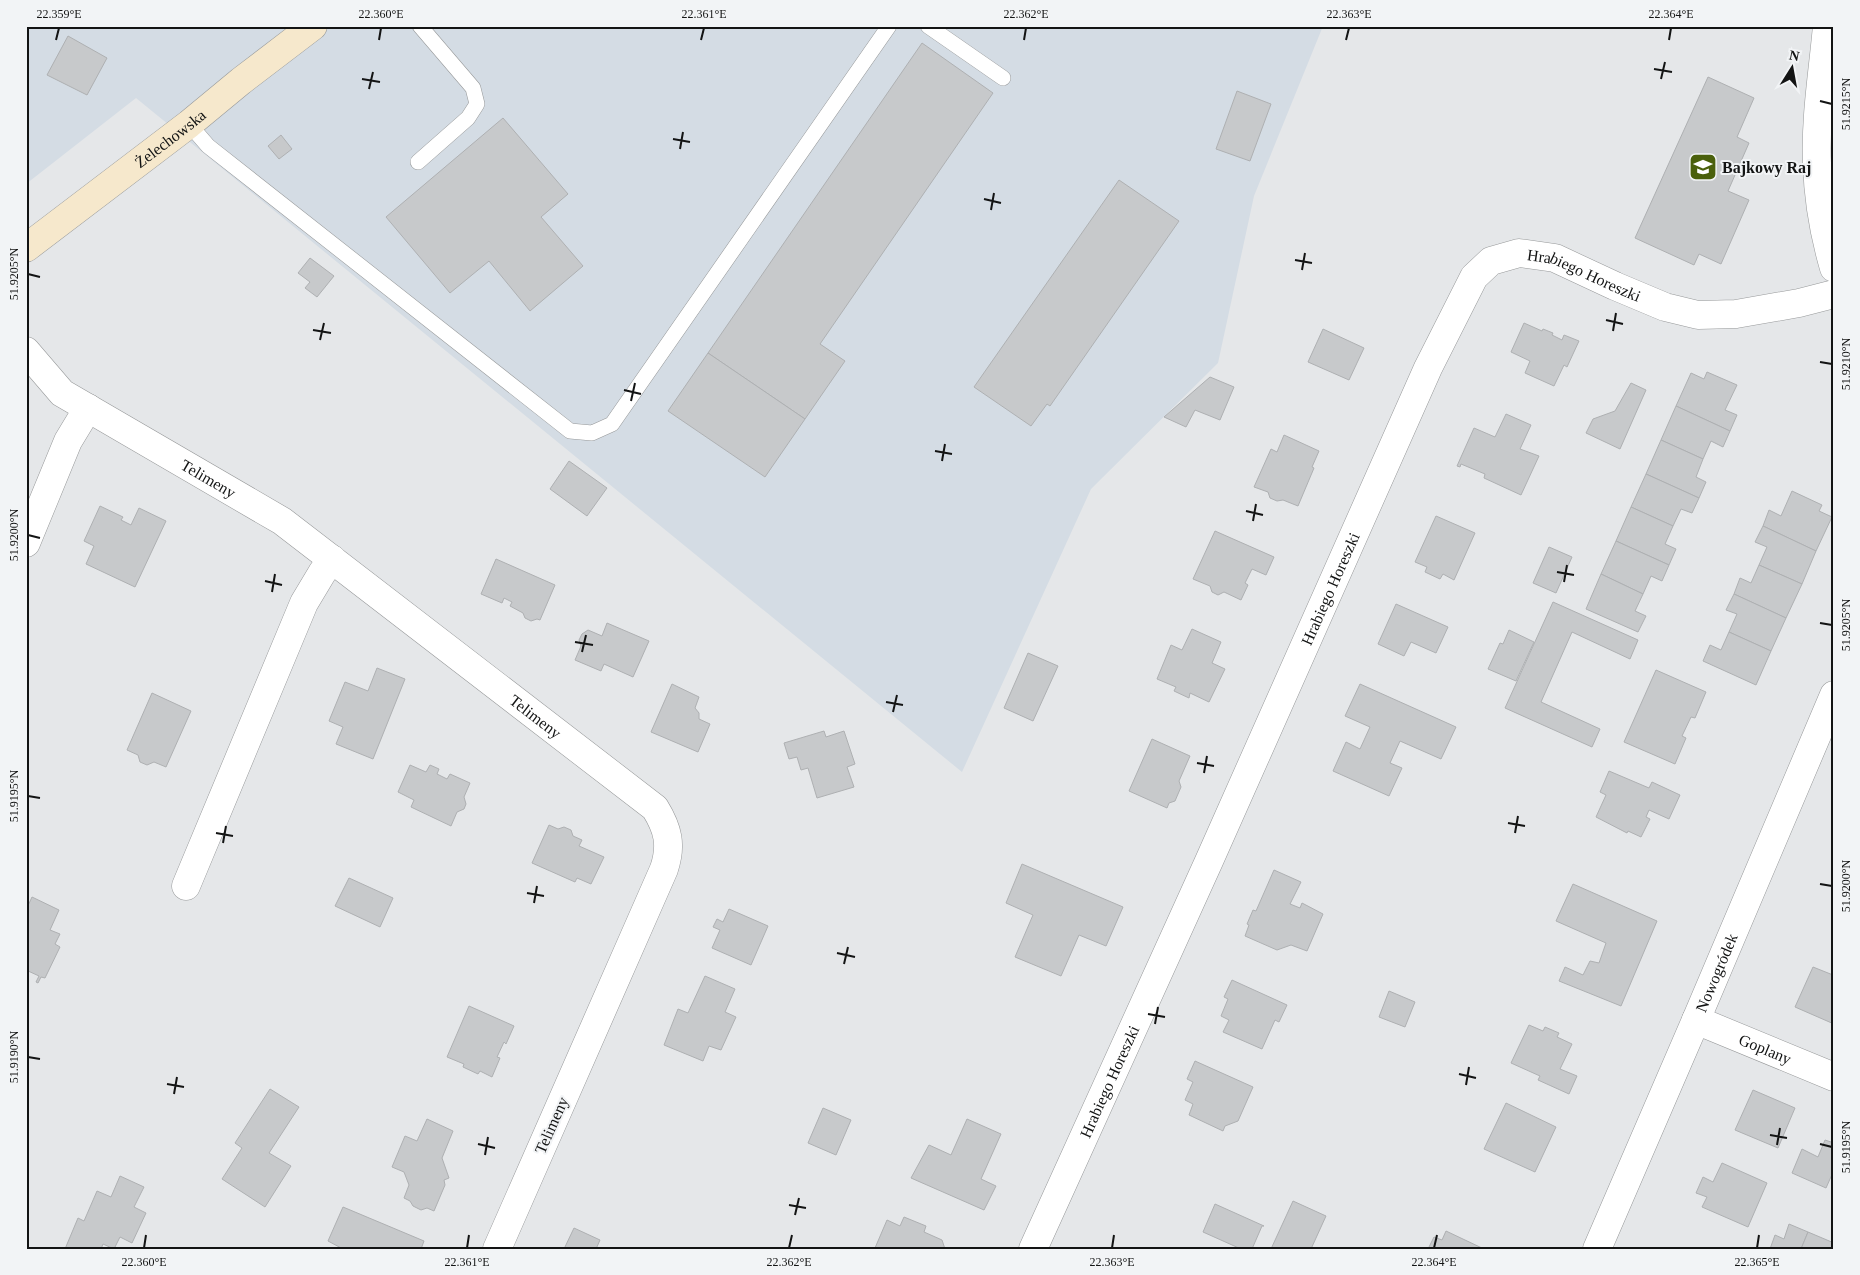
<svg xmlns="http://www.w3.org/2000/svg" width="1860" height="1275" font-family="Georgia,serif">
<rect width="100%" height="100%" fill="#e5e7e9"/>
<polygon fill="#d4dce4" points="26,26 1323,26 1254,196 1218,363 1091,489 962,772 136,98 26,184"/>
<g fill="#c7c9cb" stroke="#aeb0b2">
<polygon points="68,36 107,58 87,95 47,75"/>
<polygon points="922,43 993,93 820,344 845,361 805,419 708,353"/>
<polygon points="1708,77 1754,98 1737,137 1749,143 1728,191 1749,200 1721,264 1699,254 1694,265 1635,238"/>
<polygon points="1237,91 1271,104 1250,161 1216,149"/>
<polygon points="503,118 568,194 541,217 583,266 530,311 489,261 450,293 386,217"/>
<polygon points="281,135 292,149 279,159 268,146"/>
<polygon points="1119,180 1179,221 1050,406 1047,404 1031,426 974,387"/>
<polygon points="310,258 334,276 317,297 305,288 310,282 298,273"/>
<polygon points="1524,323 1542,331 1543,329 1553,333 1552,335 1562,340 1564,335 1579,341 1567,367 1564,365 1554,386 1525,373 1530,361 1511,352"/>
<polygon points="1323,329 1364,348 1349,380 1308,362"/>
<polygon points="708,353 805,419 765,477 668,411"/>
<polygon points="1707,372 1737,385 1725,410 1737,415 1730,431 1676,406 1691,373 1704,379"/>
<polygon points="1210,377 1234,387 1220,420 1195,410 1186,427 1164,417"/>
<polygon points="1631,383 1646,390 1620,449 1586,433 1593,419 1615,411"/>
<polygon points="1676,406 1730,431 1723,447 1711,441 1703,459 1661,440"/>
<polygon points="1506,414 1531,425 1520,449 1539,456 1521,495 1484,478 1485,474 1461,464 1460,467 1457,466 1474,428 1495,437"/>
<polygon points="1284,435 1319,451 1312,467 1314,468 1298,506 1283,500 1277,501 1270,498 1268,492 1254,487 1271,449 1277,452"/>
<polygon points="1661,440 1703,459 1696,477 1706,482 1699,498 1646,474"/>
<polygon points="569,461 607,488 587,516 550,489"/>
<polygon points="1646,474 1699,498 1692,513 1681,509 1673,526 1631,507"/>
<polygon points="1792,491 1822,505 1819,511 1832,517 1816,551 1763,526 1769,510 1781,516"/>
<polygon points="100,506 123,517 121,520 131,525 139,508 166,521 135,587 86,564 94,546 84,541"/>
<polygon points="1631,507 1673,526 1665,544 1676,549 1669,565 1616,541"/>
<polygon points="1436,516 1475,533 1454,580 1443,574 1440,579 1425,572 1427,567 1415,562"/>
<polygon points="1763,526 1816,551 1802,584 1759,565 1767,547 1755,542"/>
<polygon points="1215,531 1274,557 1266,575 1252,569 1245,583 1248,585 1241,600 1224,592 1218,595 1212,592 1210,586 1193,579"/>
<polygon points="1616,541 1669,565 1662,581 1651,576 1643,594 1601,574"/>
<polygon points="1549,547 1572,557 1556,593 1533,583"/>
<polygon points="496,559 555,585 540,620 537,619 531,621 525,618 523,613 510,606 512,602 504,598 502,603 481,594"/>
<polygon points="1759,565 1802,584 1786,618 1734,594 1740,578 1751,583"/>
<polygon points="1601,574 1643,594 1635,611 1646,616 1638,632 1586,609"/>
<polygon points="1734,594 1786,618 1771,651 1729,632 1737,614 1726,610"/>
<polygon points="1553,602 1638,640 1630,659 1572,632 1541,702 1600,729 1592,747 1505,708"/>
<polygon points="1396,604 1448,627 1436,653 1411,642 1404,656 1378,644"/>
<polygon points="607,623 649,641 633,677 604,664 601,671 575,660 581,646 579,640 582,634 588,630 602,636"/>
<polygon points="1192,629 1221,642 1212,663 1225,669 1209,702 1190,693 1189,698 1174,691 1176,687 1157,679 1171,645 1182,650"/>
<polygon points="1509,630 1534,642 1516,681 1488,669 1500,643 1503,644"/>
<polygon points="1729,632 1771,651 1756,685 1703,661 1710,645 1721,650"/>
<polygon points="1028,653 1058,666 1033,721 1004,708"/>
<polygon points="377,668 405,679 373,759 336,744 343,727 329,721 345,682 368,691"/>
<polygon points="1656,670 1706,692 1695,718 1691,717 1682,736 1686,738 1675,764 1624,742"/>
<polygon points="672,684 699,697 695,708 699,713 699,719 710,724 698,752 651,732"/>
<polygon points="1360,684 1456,727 1441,759 1400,741 1390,763 1402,768 1389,796 1333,771 1346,742 1360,749 1370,727 1345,716"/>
<polygon points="152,693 191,711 166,767 154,762 147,765 140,762 138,755 127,750"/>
<polygon points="824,731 826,737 844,731 855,764 847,767 854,787 817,798 808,768 801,770 797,757 789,759 784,743"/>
<polygon points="1152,739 1190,756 1179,781 1181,787 1175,801 1169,803 1167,808 1129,791"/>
<polygon points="410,765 426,772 430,765 439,769 437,774 447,779 450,774 470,783 464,797 466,804 464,809 457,812 451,826 411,807 414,800 398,792"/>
<polygon points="1609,771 1649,788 1652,782 1680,795 1669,819 1649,810 1646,817 1650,819 1641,837 1628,831 1627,833 1596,817 1606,795 1600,792"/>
<polygon points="549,825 558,829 564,827 571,830 573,836 582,840 579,846 604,857 591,884 577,878 575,882 532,863"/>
<polygon points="1022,864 1123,907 1106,946 1079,935 1061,976 1015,957 1033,915 1006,903"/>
<polygon points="1274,870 1301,882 1290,904 1300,908 1302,903 1323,914 1307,951 1291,945 1277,950 1245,936 1249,925 1247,924 1253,910 1256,911"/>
<polygon points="349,878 393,898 380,927 335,906"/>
<polygon points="1573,884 1657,921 1621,1006 1559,981 1565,967 1583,975 1590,961 1599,963 1606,943 1556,921"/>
<polygon points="32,897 59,910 50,930 60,934 55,944 60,947 45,978 41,977 38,983 36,982 39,976 26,970 26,910"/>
<polygon points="729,909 768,926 751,965 712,948 720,930 713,927 717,919 723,922"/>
<polygon points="1813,967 1833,975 1834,973 1834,1024 1795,1007"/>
<polygon points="705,976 735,989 725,1012 736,1017 721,1050 709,1046 703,1061 664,1045 678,1009 688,1013"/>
<polygon points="1232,980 1287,1005 1279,1022 1275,1020 1262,1049 1223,1032 1229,1020 1221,1016 1228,999 1224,997"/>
<polygon points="1389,991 1415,1002 1405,1027 1379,1017"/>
<polygon points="469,1006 514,1026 506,1044 504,1042 497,1057 500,1058 492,1077 480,1071 478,1074 463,1067 464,1064 447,1057"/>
<polygon points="1529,1025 1543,1031 1545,1027 1559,1033 1557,1037 1572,1044 1560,1069 1577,1076 1569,1094 1538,1080 1540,1076 1511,1063"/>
<polygon points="1195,1061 1253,1087 1238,1121 1225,1126 1223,1131 1189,1115 1193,1104 1185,1100 1193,1082 1187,1079"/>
<polygon points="270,1089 299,1107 269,1153 291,1166 265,1207 222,1179 242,1148 235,1143"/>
<polygon points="1753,1090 1795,1108 1778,1148 1735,1130"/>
<polygon points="1506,1103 1556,1127 1535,1172 1484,1149"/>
<polygon points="823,1108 851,1120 836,1155 808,1143"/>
<polygon points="427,1119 453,1131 442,1158 449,1178 444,1180 445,1185 434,1211 427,1208 421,1210 413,1206 410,1201 404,1198 409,1185 404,1172 392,1167 405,1136 417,1141"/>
<polygon points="967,1119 1001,1134 981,1179 996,1186 984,1210 911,1178 929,1145 951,1155"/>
<polygon points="1825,1140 1834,1143 1834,1170 1826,1188 1792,1173 1802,1149 1818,1157"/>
<polygon points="1722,1163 1767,1183 1748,1227 1702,1207 1707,1197 1696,1193 1703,1177 1713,1182"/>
<polygon points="120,1176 144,1187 134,1207 146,1213 132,1243 120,1237 114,1249 103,1244 101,1249 65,1249 78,1218 84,1221 97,1191 111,1197"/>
<polygon points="1293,1201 1326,1216 1311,1249 1271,1249"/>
<polygon points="1215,1204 1264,1226 1262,1226 1252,1249 1241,1249 1203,1232"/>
<polygon points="343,1207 424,1241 421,1249 343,1249 328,1241"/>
<polygon points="904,1217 926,1226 924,1232 942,1240 945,1249 875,1248 887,1220 900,1226"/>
<polygon points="1789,1224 1808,1232 1801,1249 1770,1249 1775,1235 1784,1239"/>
<polygon points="574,1228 600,1240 596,1249 564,1249"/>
<polygon points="1446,1231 1484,1249 1428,1249 1434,1237 1442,1240"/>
<polygon points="1808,1232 1834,1243 1834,1249 1801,1249"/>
</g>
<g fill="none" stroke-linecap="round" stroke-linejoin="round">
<defs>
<g id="lane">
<polyline points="928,26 1003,78"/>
<polyline points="189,124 208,146 570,431 592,433 612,424 889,26"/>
<polyline points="418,162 468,118 477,104 473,88 420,26"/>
</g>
<g id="street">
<path d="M1827,26c-4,45 -12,92 -10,137 1,35 7,71 17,105"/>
<path id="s1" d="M26,351l36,42 220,128 373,287c13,21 17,37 9,61l-167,380"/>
<polyline points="26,543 68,441 88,408"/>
<polyline points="186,886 304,603 322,573 332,559"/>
<path id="s2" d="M1696,1020l138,57"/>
<path id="s3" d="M1033,1249l176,-388 219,-493 46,-91 17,-16 28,-8 36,5 60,28 50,21 33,8 38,-1 63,-11 35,-9"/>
<path id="s4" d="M1597,1249l99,-229 138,-325"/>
</g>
<g id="secondary">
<path id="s5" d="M26,248l163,-124 52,-43 72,-55"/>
</g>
</defs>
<use href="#lane" stroke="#97999a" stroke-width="16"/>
<use href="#street" stroke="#97999a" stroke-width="29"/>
<use href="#secondary" stroke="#97999a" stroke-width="29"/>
<use href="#lane" stroke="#fff" stroke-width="15"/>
<use href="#street" stroke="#fff" stroke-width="28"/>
<use href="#secondary" stroke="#f6e8cc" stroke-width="28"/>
</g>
<path fill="none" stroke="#131414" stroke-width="2" d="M56,40l3,-12M379,40l2,-12M701,40l3,-12M1024,40l2,-12M1346,40l3,-12M1669,40l2,-12M1654,69l18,3M362,79l18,3M1661,79l4,-17M369,89l4,-17M1820,101l12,3M673,139l17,3M680,149l3,-17M984,199l17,4M991,210l3,-17M1295,260l17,3M1302,270l3,-17M28,274l12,3M1606,320l17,4M313,330l18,3M1613,331l3,-18M320,340l4,-17M1820,362l12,2M624,390l17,4M631,401l4,-18M935,451l17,3M942,461l3,-17M1246,511l17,4M1253,521l3,-17M28,535l12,3M1557,572l17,3M265,581l17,4M1564,582l3,-17M272,592l3,-18M1820,623l12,2M575,642l18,3M582,652l4,-17M886,702l17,3M893,712l4,-17M1197,763l17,3M1204,773l3,-17M28,796l12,2M1508,823l17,3M216,833l17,3M1515,833l3,-17M223,843l3,-17M1820,884l12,2M527,893l17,3M534,903l3,-17M837,953l18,4M844,964l4,-17M1148,1014l17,3M1155,1024l3,-17M28,1057l12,2M1459,1074l17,4M167,1084l17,3M1466,1085l3,-18M174,1094l3,-17M1770,1135l17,3M478,1144l17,4M1820,1144l12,3M1777,1145l3,-17M485,1155l3,-18M789,1205l17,3M795,1215l4,-17M144,1248l2,-13M467,1248l2,-13M789,1248l3,-13M1112,1248l2,-13M1434,1248l3,-13M1757,1248l2,-13"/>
<defs>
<symbol id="school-square" viewBox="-11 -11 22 22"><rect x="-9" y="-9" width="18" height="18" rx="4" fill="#4a600c" stroke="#f2f4f6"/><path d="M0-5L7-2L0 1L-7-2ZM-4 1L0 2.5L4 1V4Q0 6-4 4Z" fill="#fff"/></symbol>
</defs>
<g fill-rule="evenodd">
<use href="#school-square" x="1687" y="151" width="32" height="32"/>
</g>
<g text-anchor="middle" stroke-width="4" stroke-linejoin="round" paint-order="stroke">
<g font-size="16" fill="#131414" stroke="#f2f4f6">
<text dy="6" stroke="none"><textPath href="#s5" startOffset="181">Żelechowska</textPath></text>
<text dy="6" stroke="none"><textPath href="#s3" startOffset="1189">Hrabiego Horeszki</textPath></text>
<text dy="6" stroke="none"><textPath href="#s1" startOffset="225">Telimeny</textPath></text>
<text dy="6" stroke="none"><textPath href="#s3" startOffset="724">Hrabiego Horeszki</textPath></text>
<text dy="6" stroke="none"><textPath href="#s1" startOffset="630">Telimeny</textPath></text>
<text dy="6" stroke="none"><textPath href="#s4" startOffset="301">Nowogródek</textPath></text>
<text dy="6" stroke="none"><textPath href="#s2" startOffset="75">Goplany</textPath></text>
<text dy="6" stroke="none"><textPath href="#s3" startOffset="184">Hrabiego Horeszki</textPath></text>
<text transform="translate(551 1125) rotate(-66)" y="6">Telimeny</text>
</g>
<g font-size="16" font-weight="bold" fill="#131414" stroke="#f2f4f6" text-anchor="start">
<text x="1722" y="173">Bajkowy Raj</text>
</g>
</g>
<rect width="1860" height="1275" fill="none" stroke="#f2f4f6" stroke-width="55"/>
<g transform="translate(1792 68) rotate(11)" stroke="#f2f4f6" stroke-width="4" paint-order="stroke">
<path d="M0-4L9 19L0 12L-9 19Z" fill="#131414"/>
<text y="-8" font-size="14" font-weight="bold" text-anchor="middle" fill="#131414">N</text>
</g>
<rect x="28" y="28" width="1804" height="1220" fill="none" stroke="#131414" stroke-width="2"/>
<g font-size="12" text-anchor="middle" fill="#131414">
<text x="59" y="18">22.359°E</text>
<text x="381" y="18">22.360°E</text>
<text x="704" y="18">22.361°E</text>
<text x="1026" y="18">22.362°E</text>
<text x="1349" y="18">22.363°E</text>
<text x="1671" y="18">22.364°E</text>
<text transform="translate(1846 104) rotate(-90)" y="4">51.9215°N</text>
<text transform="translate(14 274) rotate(-90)" y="4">51.9205°N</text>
<text transform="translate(1846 364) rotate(-90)" y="4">51.9210°N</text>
<text transform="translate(14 535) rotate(-90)" y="4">51.9200°N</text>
<text transform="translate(1846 625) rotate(-90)" y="4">51.9205°N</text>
<text transform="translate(14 796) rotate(-90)" y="4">51.9195°N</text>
<text transform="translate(1846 886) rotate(-90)" y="4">51.9200°N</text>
<text transform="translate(14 1057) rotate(-90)" y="4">51.9190°N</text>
<text transform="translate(1846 1147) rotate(-90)" y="4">51.9195°N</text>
<text x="144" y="1266">22.360°E</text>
<text x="467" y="1266">22.361°E</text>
<text x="789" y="1266">22.362°E</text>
<text x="1112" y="1266">22.363°E</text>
<text x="1434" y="1266">22.364°E</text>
<text x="1757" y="1266">22.365°E</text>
</g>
</svg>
